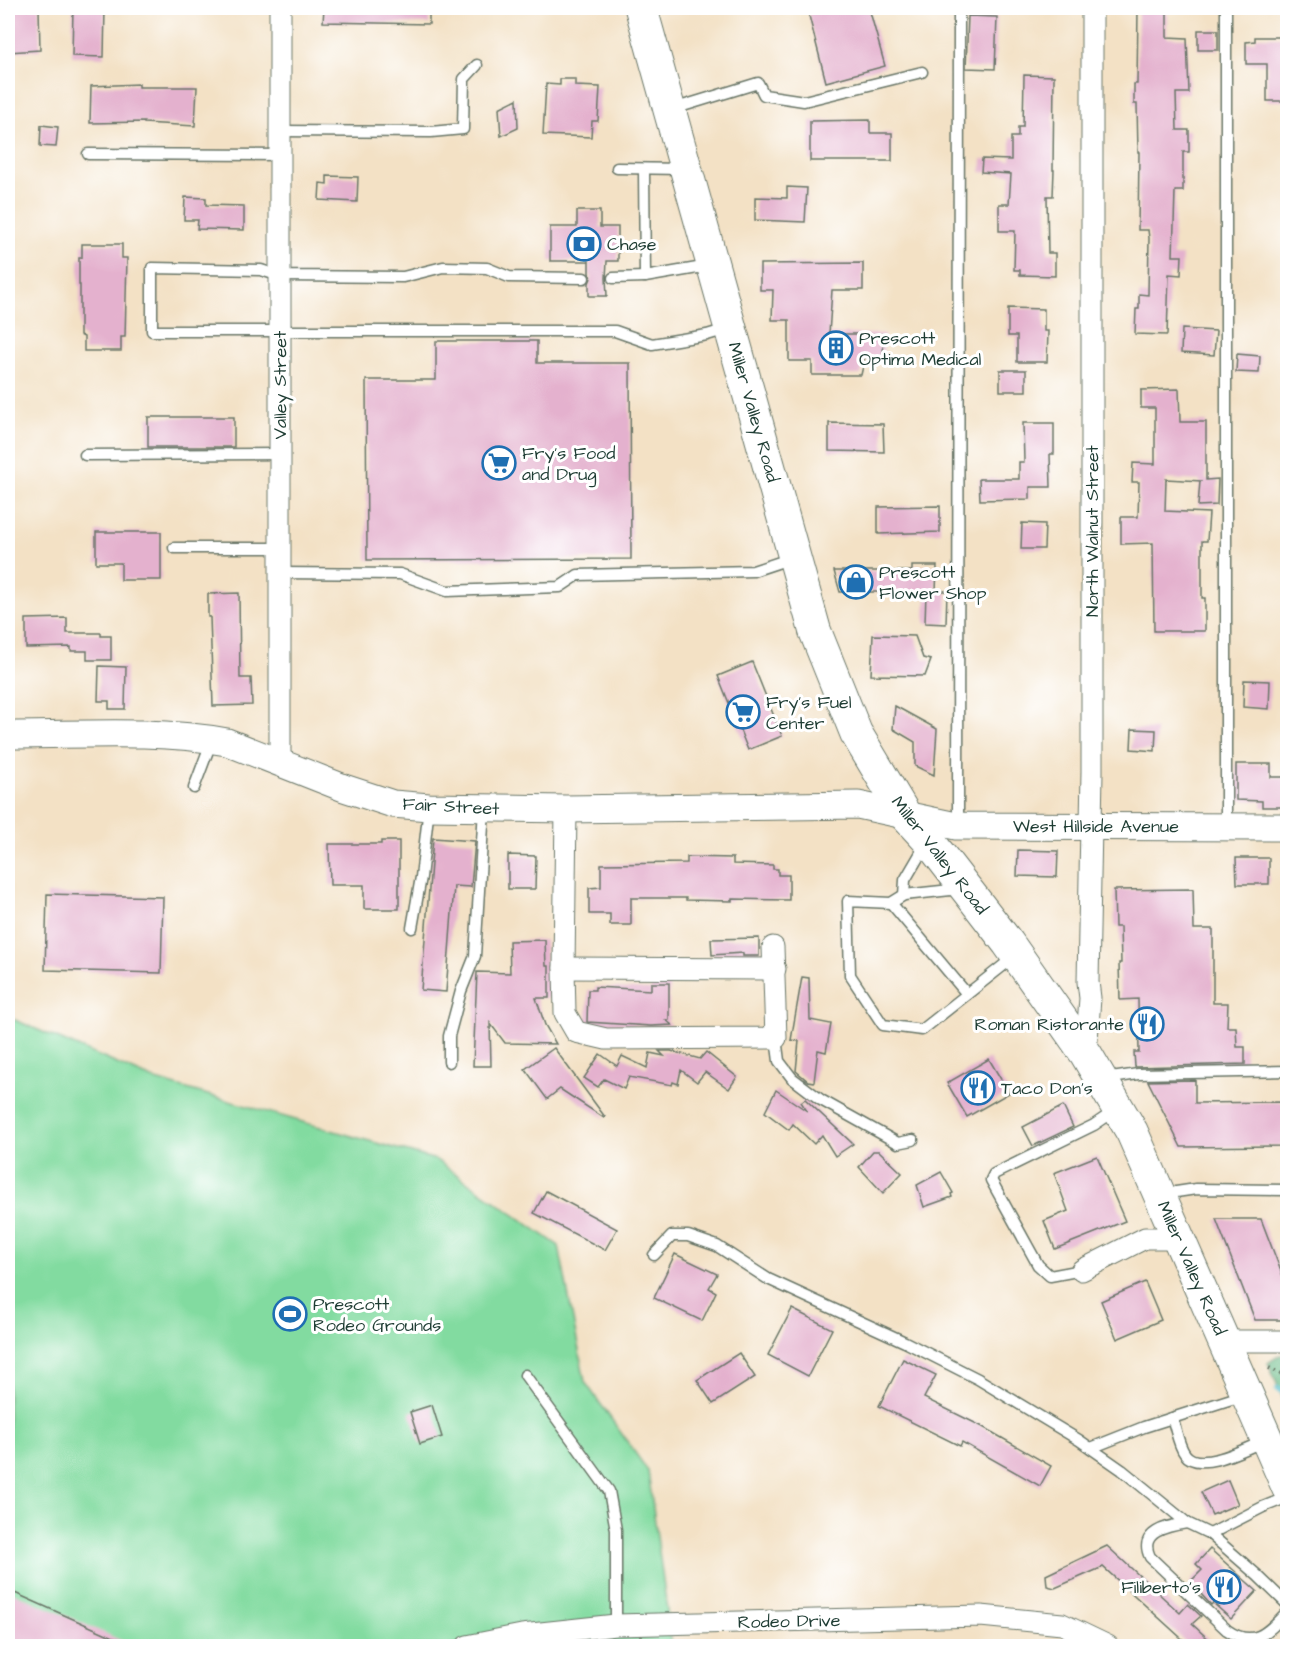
<svg xmlns="http://www.w3.org/2000/svg" width="1295" height="1654" font-family="'Architects Daughter',sans-serif">
<rect width="100%" height="100%" fill="#fff"/>
<filter id="ink" filterUnits="userSpaceOnUse"><feTurbulence type="fractalNoise" baseFrequency=".0167" numOctaves="2"/><feDisplacementMap in="SourceGraphic" scale="12" xChannelSelector="R" yChannelSelector="G"/><feConvolveMatrix kernelMatrix="1 2 1 2 8 2 1 2 1" color-interpolation-filters="sRGB"/></filter>
<filter id="wash" filterUnits="userSpaceOnUse"><feTurbulence type="fractalNoise" baseFrequency=".008" numOctaves="4" result="noise"/><feDisplacementMap in="SourceGraphic" scale="24" xChannelSelector="R" yChannelSelector="G"/><feGaussianBlur stdDeviation="1.35" result="paint"/><feColorMatrix in="noise" values="0 0 0 0 0 0 0 0 0 0 0 0 0 0 0 0 0 1.4 0 .05"/><feComposite in="paint" operator="in"/></filter>
<g filter="url(#wash)">
<rect width="100%" height="100%" fill="#f3e1c5"/>
<polygon fill="#82dba0" stroke="#508c6a" stroke-width="1.5" points="8,1017 152,1079 436,1160 559,1246 585,1382 648,1471 672,1646 8,1646"/>
<polygon fill="#69bb86" stroke="#447c5d" stroke-width="1.5" points="1280,1355 1287,1355 1287,1408 1268,1363"/>
<g fill="none" stroke-linecap="round" stroke-linejoin="round">
<polyline stroke="#53bfcd" stroke-width="6" points="1278,1389 1288,1395"/>
</g>
<g id="blocks">
<g fill="#e4b1ce">
<polygon points="8,8 39,8 40,50 8,52"/>
<polygon points="73,8 105,8 104,57 72,56"/>
<polygon points="324,8 429,8 429,24 323,22"/>
<polygon points="807,8 869,8 885,66 826,82"/>
<polygon points="1138,8 1167,8 1167,37 1187,38 1189,93 1176,93 1177,130 1189,130 1189,152 1183,152 1183,191 1175,191 1173,256 1182,256 1181,275 1169,274 1167,335 1135,334 1136,309 1139,309 1139,294 1148,295 1149,238 1148,230 1138,230 1139,152 1138,152 1137,104 1134,104 1134,84 1137,84"/>
<polygon points="968,16 997,17 995,69 966,68"/>
<rect x="1198" y="30" width="20" height="20"/>
<polygon points="1255,37 1287,37 1287,101 1267,101 1267,64 1246,64 1246,42 1255,41"/>
<polygon points="1024,75 1054,76 1053,170 1054,170 1053,196 1047,196 1048,253 1055,253 1055,276 1020,275 1020,270 1014,270 1015,231 999,231 999,204 1009,204 1011,174 981,172 982,159 1011,160 1011,137 1018,137 1018,127 1023,127"/>
<polygon points="560,79 575,79 575,86 600,87 598,121 592,121 591,137 543,135 546,84 560,85"/>
<polygon points="139,84 139,87 197,87 195,126 144,123 144,122 90,123 91,86"/>
<polygon points="517,99 518,128 501,136 499,108"/>
<polygon points="870,120 870,133 892,133 892,161 810,161 810,121"/>
<polygon points="41,125 58,127 56,147 40,146"/>
<polygon points="327,176 358,177 357,202 319,200 320,183 327,184"/>
<polygon points="787,187 807,188 805,222 755,220 755,197 787,198"/>
<polygon points="185,197 206,198 206,205 244,206 244,230 197,229 198,220 184,220"/>
<polygon points="577,211 600,211 600,227 618,227 618,261 607,261 606,278 607,296 589,296 589,283 591,278 589,273 589,261 550,261 550,227 577,227"/>
<polygon points="82,244 122,244 122,258 127,258 125,337 121,337 121,351 84,351 84,337 80,335 80,285 79,285 79,258 82,258"/>
<polygon points="863,263 863,290 832,290 829,334 884,334 883,356 865,357 861,375 812,375 812,361 789,361 789,320 772,320 773,290 760,290 760,264"/>
<polygon points="1008,308 1044,309 1044,331 1048,331 1047,362 1017,362 1017,336 1008,336"/>
<polygon points="1182,329 1216,331 1214,355 1181,353"/>
<polygon points="436,341 537,341 537,363 630,363 631,559 367,560 366,380 436,380"/>
<polygon points="1237,354 1260,356 1259,373 1236,372"/>
<rect x="1000" y="370" width="26" height="21"/>
<polygon points="1179,389 1180,422 1206,422 1206,480 1218,479 1217,505 1198,506 1200,481 1202,481 1166,479 1165,511 1209,513 1207,541 1202,541 1202,598 1205,598 1205,631 1154,631 1153,543 1121,544 1121,517 1138,517 1139,482 1132,482 1133,463 1155,464 1155,408 1141,408 1141,390"/>
<rect x="148" y="417" width="86" height="30"/>
<polygon points="829,423 883,424 884,452 829,451"/>
<polygon points="1023,423 1054,423 1054,454 1050,454 1051,487 1030,487 1030,499 980,500 979,479 1019,479 1019,462 1024,462"/>
<polygon points="940,506 940,532 878,534 878,507"/>
<polygon points="1022,523 1045,524 1044,549 1021,549"/>
<polygon points="96,532 161,532 161,580 121,580 121,563 96,563"/>
<polygon points="912,566 937,566 936,591 947,591 946,624 925,623 926,592 840,592 834,571 912,571"/>
<polygon points="239,593 240,678 251,678 252,705 213,706 210,617 208,617 208,594"/>
<polygon points="67,618 67,633 101,633 101,636 111,636 111,660 87,660 87,651 71,651 71,647 26,648 26,619"/>
<polygon points="873,635 915,636 923,658 931,660 925,676 871,675"/>
<polygon points="752,662 782,736 748,750 718,676"/>
<polygon points="99,666 126,667 125,709 109,709 109,701 98,701"/>
<polygon points="1244,680 1270,681 1269,709 1243,707"/>
<polygon points="895,706 937,729 934,775 915,766 915,742 893,729"/>
<polygon points="1132,729 1156,730 1155,751 1131,749"/>
<polygon points="1236,764 1271,764 1271,777 1287,777 1287,807 1262,807 1262,801 1236,800"/>
<polygon points="433,838 475,841 471,887 454,886 446,992 421,990"/>
<polygon points="381,841 399,841 399,909 364,909 364,885 330,885 329,844 381,844"/>
<polygon points="1018,850 1058,851 1057,877 1017,876"/>
<polygon points="508,855 536,856 535,889 508,889"/>
<polygon points="687,857 733,858 733,864 773,865 773,869 778,869 778,875 789,875 789,900 732,899 732,901 686,900 686,898 631,898 631,925 610,925 610,914 589,914 589,888 601,887 601,864 687,863"/>
<polygon points="1236,858 1269,858 1269,884 1237,884"/>
<polygon points="1193,889 1194,929 1213,929 1213,1003 1228,1003 1227,1027 1236,1027 1237,1047 1245,1047 1245,1064 1135,1067 1134,1052 1139,1052 1138,999 1120,1000 1119,963 1121,963 1120,927 1115,927 1114,890"/>
<polygon points="47,894 163,897 161,973 45,970"/>
<polygon points="759,938 759,956 743,956 743,953 712,955 711,939"/>
<polygon points="545,940 546,966 549,966 549,998 536,998 545,1025 556,1044 505,1043 490,1023 491,1066 473,1066 477,972 510,973 509,941"/>
<polygon points="802,977 809,978 810,1020 831,1024 826,1052 818,1050 814,1082 808,1081 796,1071 799,1041 791,1040"/>
<polygon points="651,983 669,983 669,1020 666,1020 672,1025 651,1026 587,1022 588,990 595,990 595,987 651,990"/>
<polygon points="554,1048 605,1117 604,1118 560,1089 547,1099 525,1069"/>
<polygon points="659,1051 671,1051 700,1059 706,1052 737,1077 729,1089 705,1072 697,1082 681,1070 678,1084 673,1082 672,1085 629,1077 624,1089 604,1079 598,1087 584,1078 600,1054 617,1066 622,1056 647,1068 650,1053 664,1056"/>
<polygon points="989,1059 1009,1093 967,1117 947,1083"/>
<polygon points="1195,1080 1195,1103 1287,1102 1287,1146 1181,1147 1148,1081"/>
<polygon points="776,1090 807,1111 801,1102 805,1099 853,1144 835,1156 822,1135 814,1144 793,1124 789,1130 765,1112"/>
<polygon points="1063,1106 1073,1127 1033,1146 1023,1127"/>
<polygon points="873,1151 879,1151 902,1173 883,1193 859,1167"/>
<polygon points="1097,1156 1125,1221 1055,1249 1044,1221 1068,1211 1054,1173"/>
<polygon points="941,1172 953,1193 951,1194 952,1197 924,1207 917,1185"/>
<polygon points="546,1191 617,1229 605,1250 534,1213"/>
<polygon points="1216,1219 1261,1219 1287,1287 1287,1320 1255,1320"/>
<polygon points="675,1254 717,1274 709,1288 716,1292 702,1321 654,1298"/>
<polygon points="1145,1282 1161,1320 1117,1339 1101,1301"/>
<polygon points="792,1309 832,1329 808,1376 768,1355"/>
<polygon points="739,1353 755,1377 713,1404 697,1380"/>
<polygon points="903,1359 936,1375 924,1398 981,1426 1051,1466 1040,1486 962,1442 960,1446 879,1406"/>
<polygon points="432,1405 442,1437 420,1444 410,1412"/>
<polygon points="1228,1480 1238,1504 1212,1515 1201,1492"/>
<polygon points="1107,1546 1180,1613 1188,1604 1201,1616 1192,1624 1217,1647 1191,1647 1103,1567 1055,1588 1047,1586 1046,1575"/>
<polygon points="1210,1549 1257,1591 1231,1619 1213,1603 1211,1605 1190,1582 1202,1570 1196,1564"/>
<polygon points="8,1590 136,1647 8,1647"/>
</g>
</g>
</g>
<g filter="url(#ink)">
<use href="#blocks" fill-opacity="0" stroke="#697667" stroke-width="1.5"/>
<g fill="none" stroke-linecap="round" stroke-linejoin="round">
<defs>
<g id="service">
<polyline points="673,109 758,83 764,95 804,101 922,72"/>
<polyline points="280,131 431,132 463,129 464,79 477,65"/>
<polyline points="88,154 280,155"/>
<polyline points="617,168 683,169"/>
<polyline points="644,169 645,277 709,266"/>
<polyline points="584,278 509,277 487,268 443,267 403,277 280,276 261,270 152,268 152,331 615,331 652,344 707,335 727,329"/>
<polyline points="613,278 645,277"/>
<polyline points="85,455 280,454"/>
<polyline points="174,548 280,548"/>
<polyline points="280,573 400,574 447,591 560,587 578,575 753,571 792,558"/>
<polyline points="194,788 212,740"/>
<polyline points="958,826 959,8"/>
<polyline points="1226,827 1226,8"/>
<polyline points="960,889 904,895 891,903 848,901 850,975 883,1025 922,1030 1014,957"/>
<polyline points="904,895 905,880 926,844"/>
<polyline points="891,903 967,994"/>
<polyline points="412,928 421,877 429,807"/>
<polyline points="776,1038 779,1061 792,1078 821,1100 898,1143 913,1140"/>
<polyline points="449,1062 449,1036 461,991 475,956 484,809"/>
<polyline points="1105,1079 1138,1074 1288,1071"/>
<polyline points="1163,1194 1196,1189 1288,1190"/>
<polyline points="654,1255 672,1236 688,1236 717,1246 768,1279 905,1342 978,1379 1079,1440 1122,1470 1187,1523 1210,1534 1257,1575 1288,1605"/>
<polyline points="1082,1270 1050,1276 1038,1265 991,1180 994,1174 1094,1125 1116,1110"/>
<polyline points="525,1375 609,1491 616,1530 616,1625"/>
<path d="M1172,1418c4,10 6,27 13,36 14,20 64,-7 81,-14"/>
<polyline points="1091,1448 1144,1427 1244,1395"/>
<path d="M1187,1523c-20,3 -49,9 -37,34l77,73c27,19 41,2 61,-19"/>
<polyline points="1210,1534 1263,1507 1288,1497"/>
</g>
<g id="minor">
<polyline points="280,763 280,8"/>
<polyline points="566,809 564,968 565,1013 576,1032 606,1039 776,1038 773,947"/>
<polyline points="564,968 775,969"/>
<polyline points="1086,1054 1090,998 1088,982 1092,772 1092,8"/>
<polyline points="1082,1270 1145,1238 1179,1238"/>
<polyline points="1223,1341 1288,1341"/>
<polyline points="467,1646 522,1635 616,1625 981,1616 1062,1624 1108,1646"/>
</g>
<path id="tertiary" d="M8,735c72,0 147,-6 219,7l117,46 49,16 36,3 137,2 292,-4 98,21 332,1"/>
<polyline id="secondary" points="641,8 815,631 856,733 905,815 929,841 1008,943 1086,1054 1132,1132 1288,1488"/>
</defs>
<use href="#service" stroke="#697667" stroke-width="13"/>
<use href="#minor" stroke="#697667" stroke-width="23"/>
<use href="#tertiary" stroke="#697667" stroke-width="29"/>
<use href="#secondary" stroke="#697667" stroke-width="34"/>
<polyline stroke="#697667" stroke-width="4" stroke-dasharray="1.5 4.5" stroke-linecap="butt" points="1269,1368 1288,1377"/>
<use href="#service" stroke="#fff" stroke-width="10"/>
<use href="#minor" stroke="#fff" stroke-width="21"/>
<use href="#tertiary" stroke="#fff" stroke-width="27"/>
<use href="#secondary" stroke="#fff" stroke-width="32"/>
</g>
</g>
<defs>
<symbol id="bank-ring" viewBox="-11 -11 22 22"><circle r="9.5" fill="#fff" stroke="#1f6fb2" stroke-width="1.5"/><path d="M-6-4H6V4H-6ZM0-2.3a2.3 2.3 0 1 0 0 4.6a2.3 2.3 0 1 0 0-4.6Z" fill="#1f6fb2"/></symbol>
<symbol id="building-ring" viewBox="-11 -11 22 22"><circle r="9.5" fill="#fff" stroke="#1f6fb2" stroke-width="1.5"/><path d="M-4-6H4V6H1V3H-1V6H-4ZM-2.5-4.3h1.7v1.8h-1.7ZM.8-4.3h1.7v1.8H.8ZM-2.5-1h1.7V.8h-1.7ZM.8-1h1.7V.8H.8Z" fill="#1f6fb2"/></symbol>
<symbol id="supermarket-ring" viewBox="-11 -11 22 22"><circle r="9.5" fill="#fff" stroke="#1f6fb2" stroke-width="1.5"/><path d="M-6-5.5h2.5l.6 2H6L4.5 2H-2.5L-4.4-4H-6ZM-1.5 3.2a1.3 1.3 0 1 0 .1 0ZM3 3.2a1.3 1.3 0 1 0 .1 0Z" fill="#1f6fb2"/></symbol>
<symbol id="shop-ring" viewBox="-11 -11 22 22"><circle r="9.5" fill="#fff" stroke="#1f6fb2" stroke-width="1.5"/><path d="M-5-2.5h2.3a2.7 3.5 0 0 1 5.4 0H5L5.5 6h-11ZM-1.5-2.5h3a1.5 2.3 0 0 0-3 0Z" fill="#1f6fb2"/></symbol>
<symbol id="restaurant-ring" viewBox="-11 -11 22 22"><circle r="9.5" fill="#fff" stroke="#1f6fb2" stroke-width="1.5"/><path d="M-5-6h1v4h1v-4h1v4h1v-4h1v5L-1.5 .5V6h-2V.5L-5-1ZM5-6V6H3V1.5H1.5Q1.5-4 5-6Z" fill="#1f6fb2"/></symbol>
<symbol id="stadium-ring" viewBox="-11 -11 22 22"><circle r="9.5" fill="#fff" stroke="#1f6fb2" stroke-width="1.5"/><path d="M0-5a6.5 5 0 1 0 0 10a6.5 5 0 1 0 0-10ZM-3.5-1.8h7v3.6h-7Z" fill="#1f6fb2"/></symbol>
</defs>
<g fill-rule="evenodd">
<use href="#bank-ring" x="565" y="225" width="38" height="38"/>
<use href="#building-ring" x="817" y="329" width="38" height="38"/>
<use href="#supermarket-ring" x="480" y="444" width="38" height="38"/>
<use href="#shop-ring" x="837" y="563" width="38" height="38"/>
<use href="#supermarket-ring" x="724" y="693" width="38" height="38"/>
<use href="#restaurant-ring" x="1128" y="1005" width="38" height="38"/>
<use href="#restaurant-ring" x="959" y="1069" width="38" height="38"/>
<use href="#stadium-ring" x="271" y="1295" width="38" height="38"/>
<use href="#restaurant-ring" x="1205" y="1568" width="38" height="38"/>
</g>
<g text-anchor="middle" stroke-width="6" stroke-linejoin="round" paint-order="stroke">
<g font-size="18" fill="#1f3d34" stroke="#fff" text-anchor="start">
<text x="607" y="250">Chase</text>
<text x="859" y="344">Prescott<tspan x="859" dy="21">Optima Medical</tspan></text>
<text x="522" y="459">Fry's Food<tspan x="522" dy="21">and Drug</tspan></text>
<text x="879" y="578">Prescott<tspan x="879" dy="21">Flower Shop</tspan></text>
<text x="766" y="708">Fry's Fuel<tspan x="766" dy="21">Center</tspan></text>
<text x="1124" y="1030" text-anchor="end">Roman Ristorante</text>
<text x="1001" y="1094">Taco Don's</text>
<text x="313" y="1310">Prescott<tspan x="313" dy="21">Rodeo Grounds</tspan></text>
<text x="1201" y="1593" text-anchor="end">Filiberto's</text>
</g>
<g font-size="18" fill="#1f3d34" stroke="#fff">
<text transform="translate(280 385) rotate(-90)" y="6">Valley Street</text>
<text transform="translate(754 412) rotate(74)" y="6">Miller Valley Road</text>
<text transform="translate(1092 531) rotate(-90)" y="6">North Walnut Street</text>
<text transform="translate(451 806) rotate(3)" y="6">Fair Street</text>
<text x="1096" y="832">West Hillside Avenue</text>
<text transform="translate(940 855) rotate(52)" y="6">Miller Valley Road</text>
<text transform="translate(1192 1268) rotate(66)" y="6">Miller Valley Road</text>
<text transform="translate(789 1621) rotate(-1)" y="6">Rodeo Drive</text>
</g>
</g>
<rect width="1295" height="1654" fill="none" stroke="#fff" stroke-width="30"/>
</svg>
